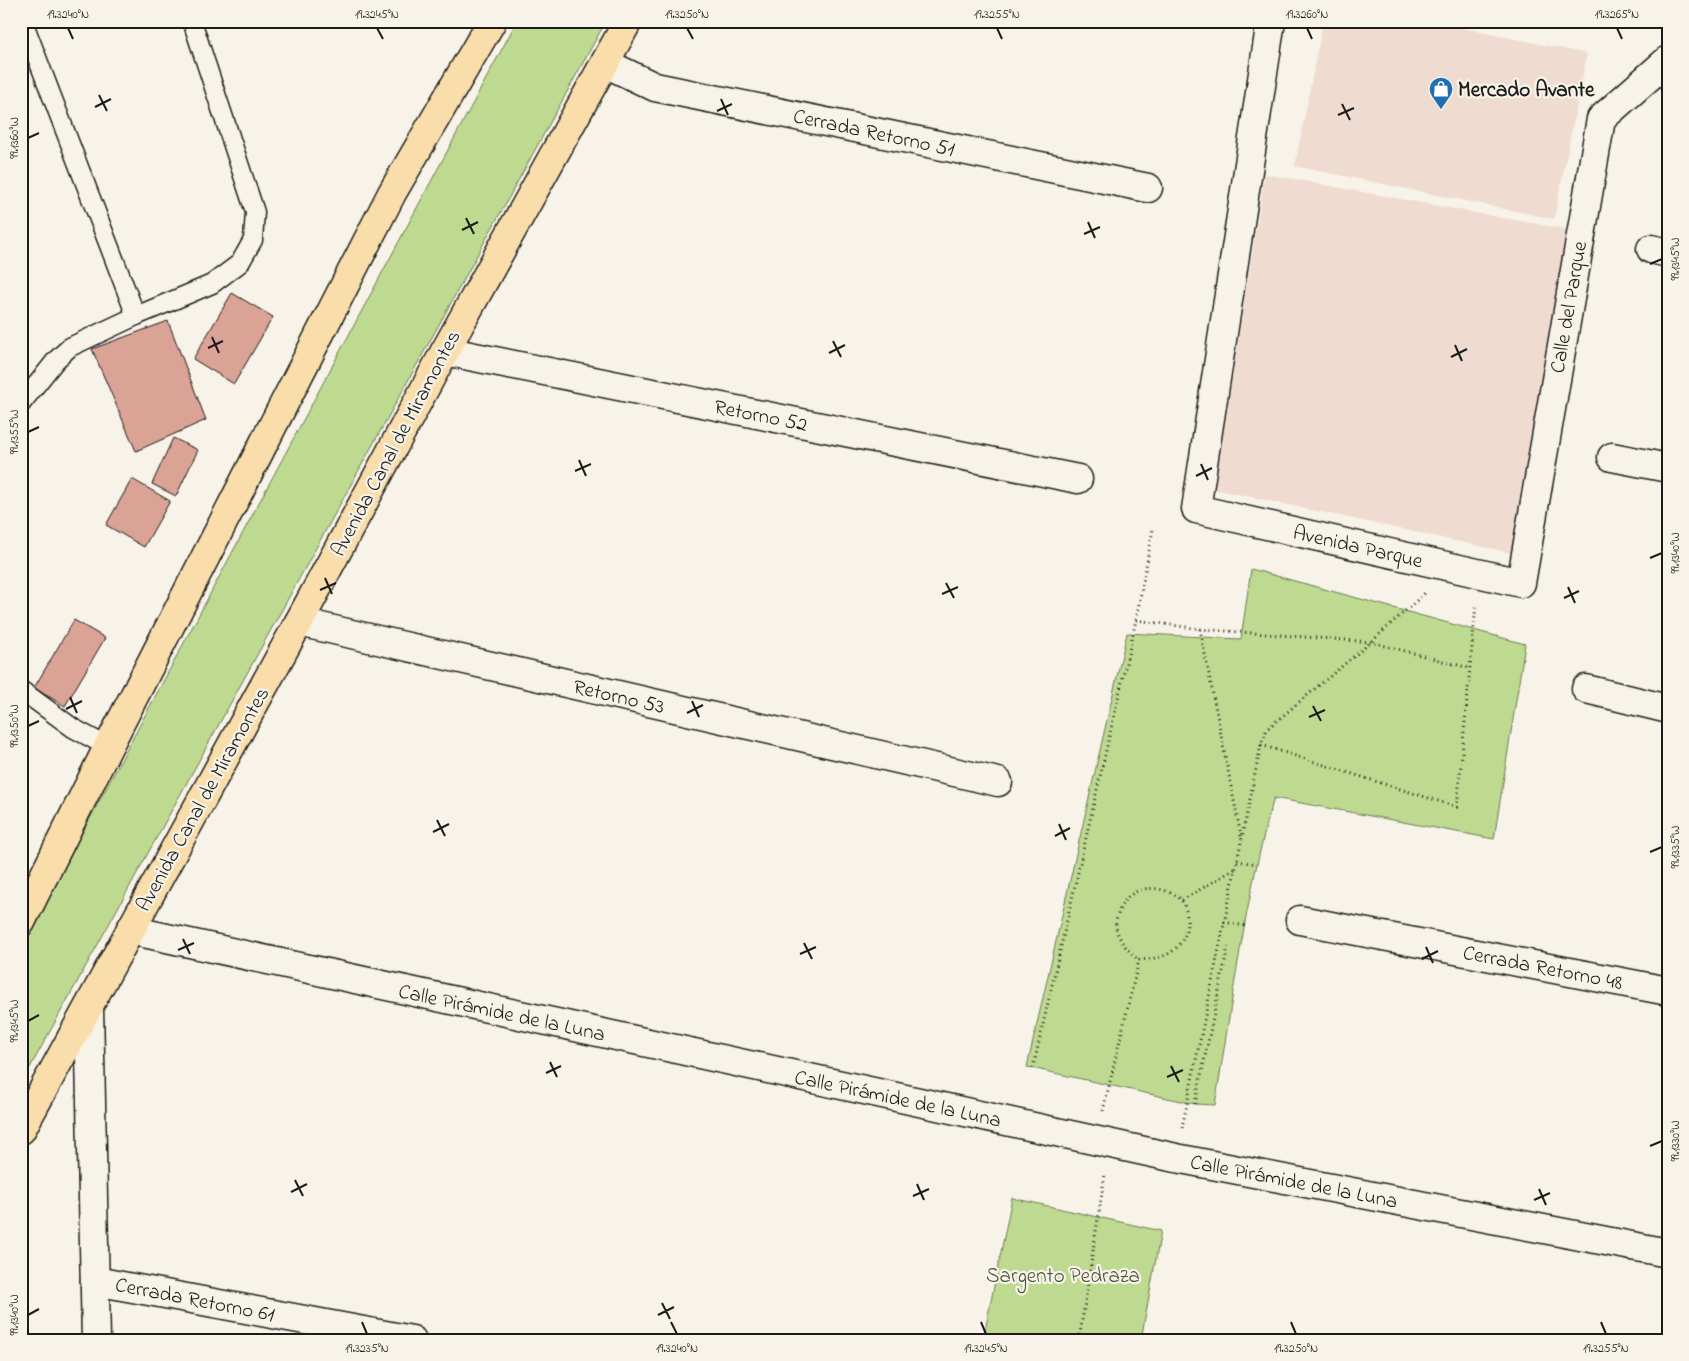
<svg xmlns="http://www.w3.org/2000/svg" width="1689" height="1361" font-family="'Indie Flower',sans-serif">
<rect width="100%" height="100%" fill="#f7f3e8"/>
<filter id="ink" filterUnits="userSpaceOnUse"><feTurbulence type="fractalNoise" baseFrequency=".02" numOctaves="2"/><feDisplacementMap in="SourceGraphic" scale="10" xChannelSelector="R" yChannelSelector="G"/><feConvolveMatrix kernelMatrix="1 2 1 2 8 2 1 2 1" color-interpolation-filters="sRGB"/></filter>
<g filter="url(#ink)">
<g fill="#efdbcf">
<polygon points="1323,21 1430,21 1587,54 1554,219 1295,166"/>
<polygon points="1265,174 1569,230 1512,553 1214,489"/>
</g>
<g fill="#bed990" stroke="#6d7a56">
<polygon points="517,21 606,21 21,1084 21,947"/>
<path d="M1251,569l274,75 -31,195 -220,-41c-29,99 -42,205 -59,307l-20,-1 -168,-37 100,-434 114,6z"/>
<polygon points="1012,1198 1161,1231 1141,1340 983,1340"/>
</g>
<g fill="#dba296" stroke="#1c1c1c">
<polygon points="232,293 273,317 234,384 193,359"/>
<polygon points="168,321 206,420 136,451 92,349"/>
<polygon points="173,438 198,450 176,496 152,484"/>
<polygon points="132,479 170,501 144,547 106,525"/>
<polygon points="74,620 105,638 65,706 34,688"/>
</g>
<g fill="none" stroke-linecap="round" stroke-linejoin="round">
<defs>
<g id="service">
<polyline points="23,21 136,316"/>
<polyline points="21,404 56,360 70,347 136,316 212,284 240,263 253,240 255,212 192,21"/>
<polyline points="21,690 73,728 108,747"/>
</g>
<g id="minor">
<polyline points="1271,21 1196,509 1521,583 1601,119 1668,60"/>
<polyline points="605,63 655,87 1148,188"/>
<polyline points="1651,249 1668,253"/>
<polyline points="445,351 1078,479"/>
<polyline points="1612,457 1668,468"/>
<polyline points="299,622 998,782"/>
<polyline points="1586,689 1668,709"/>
<polyline points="1300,920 1668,991"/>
<polyline points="89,1007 96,1340"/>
<polyline points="95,1281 412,1340"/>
</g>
<polyline id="tertiary" points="130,930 1176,1158 1668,1253"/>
<g id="primary">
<polyline points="21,922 108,747 392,193 492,21"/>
<polyline points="21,1130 299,622 445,351 628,21"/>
</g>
</defs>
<use href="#service" stroke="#1c1c1c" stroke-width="21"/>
<use href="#minor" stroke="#1c1c1c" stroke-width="31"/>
<use href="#tertiary" stroke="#1c1c1c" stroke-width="31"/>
<use href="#primary" stroke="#1c1c1c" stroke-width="31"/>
<g stroke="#1c1c1c" stroke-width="3" stroke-dasharray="1 4" stroke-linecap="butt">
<polyline points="1136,620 1200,629 1371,642 1469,668"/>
<polyline points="1200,629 1241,836"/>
<polyline points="1261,745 1457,807 1476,604"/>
<polyline points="1237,861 1257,864"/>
<polyline points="1182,900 1235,869"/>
<polyline points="1224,922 1245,926"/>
<polyline points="1033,1068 1136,620 1153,529"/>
<polyline points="1195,1104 1228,947"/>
<path d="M1103,1111l36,-151c21,-2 34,-3 45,-23 4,-8 4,-21 1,-30 -3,-8 -7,-11 -16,-15 -20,-8 -42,-3 -50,19 -1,5 -4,10 -3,15 2,14 12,25 23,34"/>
<polyline points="1182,1128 1261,745 1267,729 1371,642 1425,593"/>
<polyline points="1079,1340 1105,1174"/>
</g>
<use href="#service" stroke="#f7f3e8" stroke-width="18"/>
<use href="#minor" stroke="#f7f3e8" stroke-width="28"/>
<use href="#tertiary" stroke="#f7f3e8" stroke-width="28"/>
<use href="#primary" stroke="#f9deab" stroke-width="28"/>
</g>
</g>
<path fill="none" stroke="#1c1c1c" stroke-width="2" d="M68,28l5,11M377,28l6,11M687,28l6,11M997,28l5,11M1307,28l5,11M1617,28l5,11M99,95l8,16M721,99l7,16M1342,104l8,16M95,107l16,-8M717,111l15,-7M1338,115l16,-7M28,138l11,-5M466,218l8,16M1088,222l7,16M462,230l16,-8M1084,234l16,-7M1650,264l12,-5M212,337l7,16M833,341l8,16M1455,345l7,16M208,348l15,-7M829,353l16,-8M1451,357l16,-8M28,432l11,-5M579,460l7,16M1201,464l7,16M575,471l16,-7M1196,476l16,-8M1650,558l12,-5M325,578l7,16M946,583l8,15M1568,587l7,16M320,590l16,-7M942,594l16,-7M1564,598l15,-7M70,697l7,16M692,701l7,16M1313,706l8,15M66,709l16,-8M687,713l16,-8M1309,717l16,-7M28,726l11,-5M437,820l8,16M1059,824l7,16M433,832l16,-8M1055,836l15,-8M1650,852l12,-5M183,939l7,15M804,943l8,16M1426,947l7,16M178,950l16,-7M800,954l16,-7M1422,959l16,-8M28,1021l11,-6M550,1062l7,15M1171,1066l8,16M546,1073l15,-7M1167,1077l16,-7M1650,1146l12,-5M295,1180l8,16M917,1184l7,16M1539,1189l7,16M291,1192l16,-8M913,1196l16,-7M1534,1200l16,-7M662,1303l8,16M28,1315l11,-6M658,1315l16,-8M362,1322l5,12M671,1322l6,12M981,1322l5,12M1291,1322l5,12M1601,1322l5,12"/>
<defs>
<symbol id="shop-pin" viewBox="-11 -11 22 30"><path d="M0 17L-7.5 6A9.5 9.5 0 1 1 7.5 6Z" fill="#1f6fb2" stroke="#f7f3e8"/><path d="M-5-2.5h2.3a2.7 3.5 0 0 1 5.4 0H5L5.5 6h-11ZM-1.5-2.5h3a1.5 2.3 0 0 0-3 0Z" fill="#fff"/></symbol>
</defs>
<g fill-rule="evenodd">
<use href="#shop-pin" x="1427" y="75" width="28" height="38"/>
</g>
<g text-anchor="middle" stroke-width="4.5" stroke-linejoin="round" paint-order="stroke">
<g font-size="21" font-weight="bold" fill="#1c1c1c" stroke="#f7f3e8" text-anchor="start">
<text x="1458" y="96">Mercado Avante</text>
</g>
<g font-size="21" fill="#1c1c1c" stroke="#f7f3e8">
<text transform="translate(874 132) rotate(12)" y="7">Cerrada Retorno 51</text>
<text transform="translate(1568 307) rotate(-80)" y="7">Calle del Parque</text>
<text transform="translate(761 415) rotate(11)" y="7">Retorno 52</text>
<text transform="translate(395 443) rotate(-62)" y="7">Avenida Canal de Miramontes</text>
<text transform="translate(1358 546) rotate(13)" y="7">Avenida Parque</text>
<text transform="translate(619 696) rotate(13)" y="7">Retorno 53</text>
<text transform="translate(202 799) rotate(-61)" y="7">Avenida Canal de Miramontes</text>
<text transform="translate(1543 967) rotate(11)" y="7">Cerrada Retorno 48</text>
<text transform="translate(502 1012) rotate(12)" y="7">Calle Pirámide de la Luna</text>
<text transform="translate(898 1098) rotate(12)" y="7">Calle Pirámide de la Luna</text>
<text transform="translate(1294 1181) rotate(11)" y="7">Calle Pirámide de la Luna</text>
<text transform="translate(195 1299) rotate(11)" y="7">Cerrada Retorno 61</text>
</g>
<g font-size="21" fill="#4d553f" stroke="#f7f3e8">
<text x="1063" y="1282">Sargento Pedraza</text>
</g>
</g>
<rect width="1689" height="1361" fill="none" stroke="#f7f3e8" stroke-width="55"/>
<rect x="28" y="28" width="1634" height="1306" fill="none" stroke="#1c1c1c" stroke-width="2"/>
<g font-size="12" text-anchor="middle" fill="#1c1c1c">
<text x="68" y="18">19.3240°N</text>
<text x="377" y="18">19.3245°N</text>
<text x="687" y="18">19.3250°N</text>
<text x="997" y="18">19.3255°N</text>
<text x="1307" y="18">19.3260°N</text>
<text x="1617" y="18">19.3265°N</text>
<text transform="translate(14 138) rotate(-90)" y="4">99.1360°W</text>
<text transform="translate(1675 259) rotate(-90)" y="4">99.1345°W</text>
<text transform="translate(14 432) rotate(-90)" y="4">99.1355°W</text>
<text transform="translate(1675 553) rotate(-90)" y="4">99.1340°W</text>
<text transform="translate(14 726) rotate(-90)" y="4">99.1350°W</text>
<text transform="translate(1675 847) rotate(-90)" y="4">99.1335°W</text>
<text transform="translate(14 1021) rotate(-90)" y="4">99.1345°W</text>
<text transform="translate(1675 1141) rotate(-90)" y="4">99.1330°W</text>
<text transform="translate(14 1315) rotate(-90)" y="4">99.1340°W</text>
<text x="367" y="1352">19.3235°N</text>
<text x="677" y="1352">19.3240°N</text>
<text x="986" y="1352">19.3245°N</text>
<text x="1296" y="1352">19.3250°N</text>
<text x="1606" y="1352">19.3255°N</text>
</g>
</svg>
